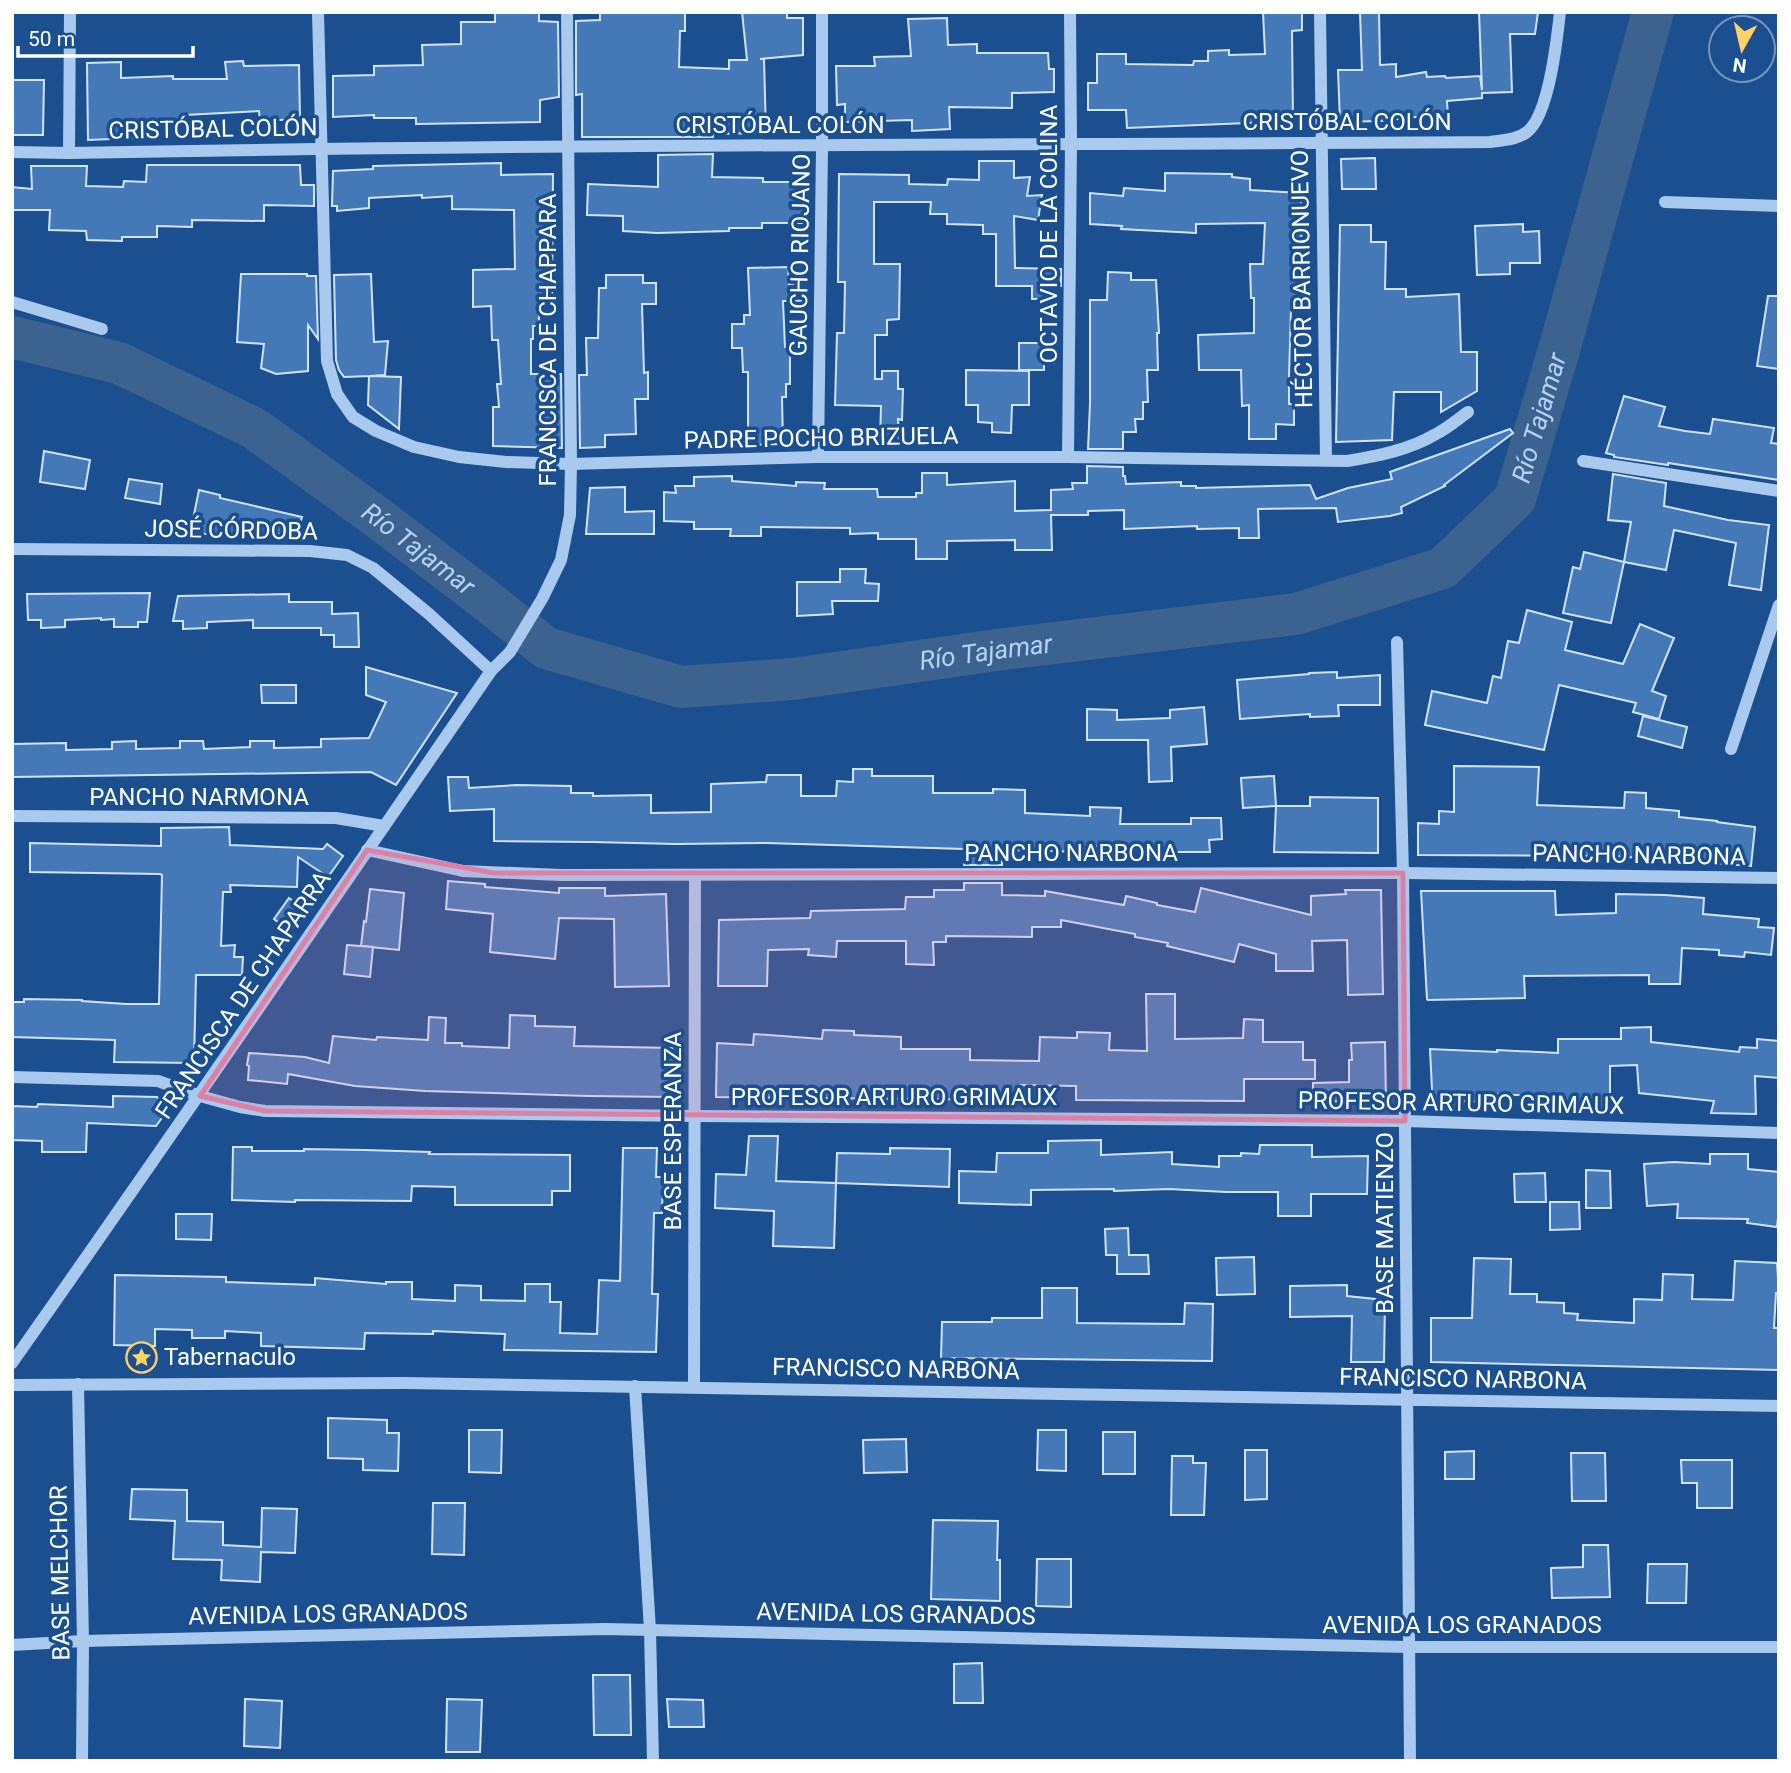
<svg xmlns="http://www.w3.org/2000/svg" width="1791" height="1773" font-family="Roboto,sans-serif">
<rect width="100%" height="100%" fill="#1b4f8f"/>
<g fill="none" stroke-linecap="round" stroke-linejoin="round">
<path stroke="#3c6290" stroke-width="42" id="s1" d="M12,337l107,26 135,65 124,90 104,79 64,51 135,39 112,-8 211,-30 292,-35 147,-46 72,-69 46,-156 92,-331"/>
</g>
<g fill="#4478b7" stroke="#cfe3fa" stroke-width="2">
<polygon points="495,12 539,12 539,21 558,22 559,97 540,100 540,122 416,124 416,118 374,118 374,115 333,117 333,76 374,75 374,66 423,65 422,45 461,44 461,22 495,22"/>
<polygon points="600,12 685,12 685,31 680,31 679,67 729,69 729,60 747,60 742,12 787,12 787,18 803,18 803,55 760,59 764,59 766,133 713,134 713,137 582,137 582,94 576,95 576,21 600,20"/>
<polygon points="1263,12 1302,12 1302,30 1292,31 1293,121 1127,128 1126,110 1088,110 1088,83 1097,83 1097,54 1126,54 1126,64 1193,65 1194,61 1208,61 1208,51 1229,50 1229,55 1265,54"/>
<polygon points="1360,12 1379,12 1380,65 1396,64 1396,77 1426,72 1427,77 1445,76 1446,78 1480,76 1482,90 1479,12 1538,12 1535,34 1510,34 1512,92 1482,93 1482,98 1447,101 1448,117 1415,117 1381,121 1340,122 1338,70 1362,70"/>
<polygon points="947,18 948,45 977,44 977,53 1048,53 1049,69 1054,69 1054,92 1012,93 1012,108 949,107 950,129 912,131 912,120 845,122 845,104 837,105 836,66 875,66 874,57 911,56 908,19"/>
<polygon points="243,61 244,66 299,65 300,119 260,121 259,111 185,115 185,124 159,124 159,137 88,140 87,63 121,62 121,78 173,76 173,79 227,79 225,62"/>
<polygon points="12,80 44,80 43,135 12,135"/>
<polygon points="713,154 712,177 763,178 763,182 802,182 802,223 762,223 762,228 729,228 729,231 657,233 623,231 623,216 587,215 588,184 658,187 658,155"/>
<polygon points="1375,158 1376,189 1342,189 1341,159"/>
<polygon points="979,161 1014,161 1014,178 1030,177 1027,196 1042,195 1038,220 1014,216 1015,268 1061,269 1061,286 1051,286 1050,299 1032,299 1032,286 996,286 996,234 983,234 983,225 947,224 947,214 930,214 931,202 874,202 874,264 900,264 899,319 887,320 887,335 875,335 875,379 882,379 882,371 898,371 898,389 903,389 902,420 898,419 899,441 880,441 881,406 835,405 837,333 844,333 845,282 838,282 839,174 909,175 909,184 947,185 948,179 979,180"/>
<polygon points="501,163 501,175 553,174 552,304 539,304 539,326 533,326 533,339 531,339 531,374 561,374 562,448 493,446 493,407 499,407 497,384 501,384 498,340 492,340 491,306 473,307 473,270 515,269 514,210 452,209 452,196 422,198 422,195 369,198 369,208 337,211 337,206 332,206 333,171 373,169 373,166"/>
<polygon points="147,165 300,165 301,185 314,185 314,206 264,205 264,221 192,220 192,227 157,226 157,237 122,237 122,241 87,240 86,231 49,230 50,210 12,210 12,187 32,189 31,166 87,166 86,186 123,187 124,181 146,182"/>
<polygon points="1165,173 1232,174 1232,177 1250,179 1250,190 1301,193 1302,310 1291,309 1289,377 1289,404 1294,404 1294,425 1276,424 1276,439 1249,439 1249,405 1242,406 1241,370 1199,370 1198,335 1254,333 1254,298 1251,298 1250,264 1263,264 1265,223 1196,224 1196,233 1121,229 1122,226 1090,224 1090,193 1123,196 1124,188 1165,191"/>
<polygon points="1523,224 1523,232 1539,231 1540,263 1510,263 1510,274 1477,275 1475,226"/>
<polygon points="1340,225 1371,225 1371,242 1386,242 1385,289 1406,289 1406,297 1459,294 1461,352 1477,352 1477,391 1441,412 1441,392 1394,392 1392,440 1336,442"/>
<polygon points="788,267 789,284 801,283 802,301 783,301 785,347 790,347 790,384 786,384 786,397 782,397 783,444 748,445 748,372 743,372 742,348 732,348 732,324 744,324 744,315 750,315 748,268"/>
<polygon points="1108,272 1131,273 1131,280 1156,280 1159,333 1157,333 1158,370 1147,370 1148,402 1143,402 1143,419 1135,419 1136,432 1123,432 1123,449 1088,449 1090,403 1090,300 1107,300"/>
<polygon points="241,274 307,274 307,276 316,276 318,339 308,325 308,371 276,374 261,368 264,344 237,342"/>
<polygon points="371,274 374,342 388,341 385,375 370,376 401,377 399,429 368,405 369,376 344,377 339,370 336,360 334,275"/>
<polygon points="606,275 643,275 643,283 656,283 656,304 642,304 644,373 648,372 648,399 635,399 636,434 605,435 605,447 580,448 579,375 587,375 586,338 598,338 599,288 606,288"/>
<polygon points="1768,296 1779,296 1779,369 1757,366"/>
<rect x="1019" y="343" width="25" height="27"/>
<polygon points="966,370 1029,371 1029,405 1012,405 1011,433 992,432 992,423 978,422 978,405 966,405"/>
<polygon points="1624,396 1665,407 1659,426 1685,431 1710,434 1713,419 1774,428 1771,443 1779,444 1779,480 1668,463 1668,465 1614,457 1614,455 1606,453"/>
<polygon points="1510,429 1513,433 1444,485 1445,486 1401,507 1402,513 1390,516 1338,522 1336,508 1258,509 1259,538 1239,538 1239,528 1197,529 1197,526 1124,529 1124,510 1088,511 1088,515 1051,515 1052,550 1015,550 1015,540 947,541 947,559 916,559 916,539 878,539 878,533 850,534 850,528 761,527 761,536 730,536 731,529 694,529 694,522 664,521 664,492 676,493 675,486 694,486 694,477 732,476 732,481 796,486 796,482 825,483 824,489 877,489 878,497 916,497 916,493 922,493 922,473 947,473 947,485 1015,481 1015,511 1051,510 1051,490 1073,489 1072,483 1087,483 1087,466 1123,467 1123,476 1125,476 1126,484 1181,482 1181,486 1196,486 1196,488 1310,485 1316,499 1348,488 1392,479 1390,472"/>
<polygon points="44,451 90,460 85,489 40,482"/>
<polygon points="1613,474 1666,483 1664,506 1728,520 1769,525 1761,590 1729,585 1736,543 1674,530 1666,570 1624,562 1611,623 1563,613 1573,567 1580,569 1584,552 1624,562 1631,522 1608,520"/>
<polygon points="129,479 162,484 160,504 125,498"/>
<polygon points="625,487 625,512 654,511 654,534 586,534 590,488"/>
<polygon points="199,490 220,495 220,498 302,517 297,534 190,534"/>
<polygon points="840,569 866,569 865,583 879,584 878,601 832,601 833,614 797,616 797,582 840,582"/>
<polygon points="150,593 147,622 138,622 138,627 114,627 114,619 101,620 101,618 65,620 65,627 41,628 41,620 28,620 27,594"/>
<polygon points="289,594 289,602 332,602 332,614 358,613 359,647 334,647 334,635 321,635 321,628 253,628 253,620 207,622 207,628 183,629 183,621 173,621 178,596"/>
<polygon points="1527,610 1572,622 1565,650 1623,664 1640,624 1674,638 1652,691 1666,696 1659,719 1633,712 1636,703 1559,685 1544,750 1425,725 1432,691 1487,703 1493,676 1501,678 1508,641 1519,643"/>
<polygon points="366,667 457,693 396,785 371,772 12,777 12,744 66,743 66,750 112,749 112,742 136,741 136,749 180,748 180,741 203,741 204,749 250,747 250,741 274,741 274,748 321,747 321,739 369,738 386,702 366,695"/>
<polygon points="1337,672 1337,678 1380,675 1380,705 1338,705 1339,716 1310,717 1310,714 1240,719 1237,680 1309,674 1309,673"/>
<polygon points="261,685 296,685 296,703 262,703"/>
<polygon points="1204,707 1207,744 1171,747 1172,781 1149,782 1148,740 1087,740 1087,709 1117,710 1117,720 1170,718 1170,710"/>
<polygon points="1643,716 1687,727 1682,748 1638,736"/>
<polygon points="1454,766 1539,767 1537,805 1624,808 1625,792 1646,793 1646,808 1679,811 1679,817 1717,821 1717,822 1755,827 1751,866 1613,856 1418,855 1418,823 1439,824 1439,811 1454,812"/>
<polygon points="853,769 872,769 872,776 933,776 933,793 993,793 993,789 1025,790 1025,813 1090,816 1090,807 1121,808 1120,824 1191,824 1191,818 1221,818 1222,839 1209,840 1210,852 1150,852 1150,849 1090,846 1090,852 1002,850 1002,865 964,865 964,849 766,843 676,844 592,842 494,841 494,809 450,811 448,777 468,777 469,788 517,785 571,786 571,793 593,793 593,796 651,795 651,813 711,812 711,784 766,782 767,775 801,775 801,796 836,796 837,781 853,782"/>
<polygon points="1274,776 1276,806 1243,808 1241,778"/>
<polygon points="1310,797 1378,798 1378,853 1274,852 1276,806 1310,806"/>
<polygon points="229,827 230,845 323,849 327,844 343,856 328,877 298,857 297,887 230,885 231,892 223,892 221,946 235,945 234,957 243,957 242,975 196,975 194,1063 114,1062 115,1040 12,1037 12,1002 24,1002 24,999 82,1000 82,1001 126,1004 159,1004 162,875 160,874 30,872 30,843 161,846 161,828"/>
<polygon points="448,881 485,884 485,887 559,893 559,888 605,888 605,896 666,894 669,986 615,987 614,919 559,918 555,959 490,952 493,914 446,909"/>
<polygon points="964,883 1002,883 1002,895 1045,896 1045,891 1124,905 1126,896 1157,903 1157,905 1195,912 1201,888 1311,915 1311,896 1346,894 1345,890 1381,890 1383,994 1348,995 1347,940 1312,941 1313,971 1276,971 1276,954 1239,944 1234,962 1167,946 1168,943 1135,937 1135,934 1061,920 1061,927 1032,927 1032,937 946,936 946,942 933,942 934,965 906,964 906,941 837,941 836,957 808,955 809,949 768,950 767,986 718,986 719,920 810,918 811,911 905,909 906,897 934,897 934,890 964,890"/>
<polygon points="370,889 404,893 399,950 361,946 364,921 366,922"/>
<polygon points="1421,891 1555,891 1556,915 1616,913 1616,894 1665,895 1704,898 1703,914 1759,919 1758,927 1774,928 1771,955 1745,952 1744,957 1719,955 1719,950 1682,948 1680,984 1649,984 1649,975 1524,976 1525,998 1428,1000 1427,999"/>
<polygon points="289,898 305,910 290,931 274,919"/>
<polygon points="347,945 373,947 370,977 344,974"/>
<polygon points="1146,994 1175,994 1175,1039 1243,1038 1244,1019 1263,1020 1263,1042 1303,1042 1303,1060 1315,1060 1315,1079 1244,1079 1244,1101 1076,1100 1076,1086 1020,1085 1020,1100 716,1097 717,1043 753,1045 754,1034 822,1039 823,1030 854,1031 854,1035 901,1037 901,1049 970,1049 970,1060 1039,1061 1040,1037 1077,1038 1077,1032 1110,1033 1109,1050 1147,1051"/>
<polygon points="510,1015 535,1016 535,1026 575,1027 574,1046 672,1048 673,1097 588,1096 425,1091 355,1086 288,1074 287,1084 248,1080 249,1066 247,1065 249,1053 305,1057 329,1063 333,1036 376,1040 377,1037 428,1040 429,1017 446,1018 445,1043 462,1043 462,1046 509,1048"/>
<polygon points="1651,1027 1651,1042 1739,1052 1740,1047 1757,1048 1757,1039 1779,1041 1779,1078 1755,1076 1756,1114 1711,1113 1714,1101 1639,1093 1637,1065 1610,1066 1610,1111 1558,1111 1558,1097 1496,1094 1497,1102 1461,1101 1461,1110 1433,1110 1430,1049 1497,1052 1497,1050 1558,1053 1558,1039 1621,1039 1621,1028"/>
<polygon points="1385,1042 1386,1102 1313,1101 1313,1083 1349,1082 1349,1060 1352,1060 1351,1043"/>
<polygon points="113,1096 157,1097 167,1111 156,1126 87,1123 86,1152 42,1152 42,1141 12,1140 12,1106 37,1107 38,1104 113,1107"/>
<polygon points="749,1136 778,1136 776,1181 836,1183 834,1248 773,1246 774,1211 715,1208 716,1174 746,1175"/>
<polygon points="1101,1140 1101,1155 1172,1152 1172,1164 1219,1167 1219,1156 1241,1156 1241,1153 1259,1154 1260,1145 1312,1145 1312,1157 1368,1156 1367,1194 1311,1194 1311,1216 1278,1216 1278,1192 1226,1192 1169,1189 1114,1191 1114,1189 1031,1190 1031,1205 959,1203 959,1171 996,1172 997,1153 1048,1153 1048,1141"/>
<polygon points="233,1147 252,1147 252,1151 304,1151 304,1149 365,1150 430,1152 429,1154 570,1155 570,1191 552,1191 552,1205 455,1205 455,1187 412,1186 411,1201 295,1200 295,1202 232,1200"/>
<polygon points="623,1148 657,1148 656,1177 663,1177 662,1213 654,1213 652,1294 658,1294 656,1352 504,1350 505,1334 433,1331 433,1334 365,1333 364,1349 261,1346 261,1333 225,1331 225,1338 192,1338 192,1330 155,1329 155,1346 114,1345 115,1275 226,1277 226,1282 315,1285 315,1278 386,1284 386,1282 412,1282 412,1299 455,1301 455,1285 481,1286 481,1300 525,1301 525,1284 550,1284 550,1302 561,1302 560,1333 597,1334 599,1280 620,1281"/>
<polygon points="890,1148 950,1149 949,1187 836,1183 837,1153 890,1154"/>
<polygon points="1710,1154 1748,1154 1748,1169 1779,1172 1779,1208 1777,1227 1747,1223 1748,1219 1677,1218 1678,1204 1647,1206 1644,1164 1674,1162 1710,1164"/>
<polygon points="1586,1170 1610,1171 1611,1208 1586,1208"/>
<polygon points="1545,1173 1546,1202 1515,1202 1514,1174"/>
<polygon points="1550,1202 1579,1202 1580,1229 1550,1230"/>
<polygon points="176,1214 212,1214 211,1240 176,1239"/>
<polygon points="1128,1228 1129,1255 1148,1255 1149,1274 1117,1274 1117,1255 1106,1255 1105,1229"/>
<polygon points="1254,1257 1255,1294 1217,1295 1216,1258"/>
<polygon points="1474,1258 1511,1259 1510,1294 1537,1294 1537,1302 1564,1303 1564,1313 1578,1314 1577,1320 1634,1323 1634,1299 1662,1300 1663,1274 1693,1275 1692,1299 1733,1300 1735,1261 1777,1263 1779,1293 1776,1293 1774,1328 1779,1328 1779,1370 1431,1362 1431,1318 1472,1318"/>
<polygon points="1347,1285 1347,1296 1385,1300 1384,1362 1351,1362 1352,1316 1290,1317 1290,1286"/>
<polygon points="1042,1288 1077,1288 1077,1323 1184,1324 1185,1303 1213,1304 1212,1361 941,1358 942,1322 992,1322 992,1318 1042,1318"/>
<polygon points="328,1418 387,1420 387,1433 399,1433 398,1471 363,1470 363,1459 328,1458"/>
<polygon points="469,1430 502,1430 501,1473 469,1472"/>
<polygon points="1038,1430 1066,1430 1066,1471 1037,1470"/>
<rect x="1103" y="1432" width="32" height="42"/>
<polygon points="906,1439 907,1472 864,1473 863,1440"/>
<polygon points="1245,1450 1267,1450 1267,1499 1245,1500"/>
<polygon points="1474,1451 1474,1479 1445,1479 1445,1452"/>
<polygon points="1571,1453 1605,1453 1606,1501 1572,1501"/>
<polygon points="1172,1456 1193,1456 1193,1463 1206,1463 1204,1515 1171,1515"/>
<polygon points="1681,1460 1732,1460 1732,1508 1697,1508 1697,1483 1682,1483"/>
<polygon points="132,1489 187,1490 187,1521 223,1522 223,1545 261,1547 262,1508 297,1509 295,1553 261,1552 260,1582 221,1580 222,1560 173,1559 175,1521 130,1519"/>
<polygon points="433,1503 465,1503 464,1555 432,1554"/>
<polygon points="933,1520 998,1521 997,1560 1000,1560 1000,1601 931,1599"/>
<polygon points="1583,1545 1608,1545 1610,1597 1552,1598 1551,1568 1583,1567"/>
<polygon points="1037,1559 1071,1559 1071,1607 1036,1606"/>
<polygon points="1648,1564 1687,1564 1686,1603 1647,1603"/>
<polygon points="982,1663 983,1703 954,1703 954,1664"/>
<polygon points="593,1675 630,1675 631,1735 594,1735"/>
<polygon points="245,1699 282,1701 280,1748 244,1746"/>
<polygon points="447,1699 482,1700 480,1752 446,1752"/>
<polygon points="667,1699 703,1700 704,1727 669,1727"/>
</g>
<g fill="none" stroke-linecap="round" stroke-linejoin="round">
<g stroke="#a9c9ee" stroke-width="12">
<path d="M318,12l9,349 10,33 16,23 23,14 38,16 45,10 47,5 65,2 247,-7h250l279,4c31,-5 62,-11 89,-27 12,-6 22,-15 32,-22"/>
<polyline points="1320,12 1326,460"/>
<path d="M12,152l57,1c474,-9 948,-8 1421,-11 13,-2 27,-2 37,-10 22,-17 30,-92 33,-120"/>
<polyline points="69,153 70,12"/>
<polyline points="1665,202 1779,206"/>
<polyline points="12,302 102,329"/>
<polyline points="818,457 822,146 822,12"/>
<polyline points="1068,457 1071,144 1070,12"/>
<polyline points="1583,461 1779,491"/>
<polyline points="12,549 310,551 347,555 373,568 429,614 491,671"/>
<polyline points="1397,642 1403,873 1410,1761"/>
<polyline points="1731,749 1779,605"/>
<polyline points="12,816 336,818 384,826"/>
<polyline points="367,850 463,871 561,875 1403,873 1779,878"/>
<polyline points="12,1077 158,1081 200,1096 240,1107 265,1111 695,1116 1405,1121 1779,1133"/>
<path d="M12,1363c162,-230 320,-461 479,-692l19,-19 32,-53 19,-39 9,-45 1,-51 -4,-452"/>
<polyline points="78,1384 83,1641 82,1761"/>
<polyline points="12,1385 405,1383 1779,1406"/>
<polyline points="635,1386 650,1630 653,1761"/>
<polyline points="694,1387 695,875"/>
<polyline points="12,1645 83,1641 605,1629 1408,1647 1779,1647"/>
</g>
</g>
<path fill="#dd80a5" fill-opacity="0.2" stroke="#dd80a5" stroke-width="5" stroke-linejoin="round" d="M367,850l127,23h909l2,248 -1140,-10 -65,-15z"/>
<defs>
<symbol id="sight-ring" viewBox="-11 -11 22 22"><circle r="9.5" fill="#1b4f8f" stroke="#ffd166" stroke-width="1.5"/><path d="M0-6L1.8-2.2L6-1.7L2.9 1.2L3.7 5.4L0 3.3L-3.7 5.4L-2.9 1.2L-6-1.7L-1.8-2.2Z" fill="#ffd166"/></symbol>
</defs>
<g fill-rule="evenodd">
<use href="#sight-ring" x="124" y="1340" width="35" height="35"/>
</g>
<g text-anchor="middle" stroke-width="7" stroke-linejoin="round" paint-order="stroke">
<g font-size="24" fill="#fff" stroke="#1b4f8f">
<text x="1347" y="130">CRISTÓBAL COLÓN</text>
<text x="780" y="133">CRISTÓBAL COLÓN</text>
<text transform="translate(213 129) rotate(-1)" y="8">CRISTÓBAL COLÓN</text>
<text transform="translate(1049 234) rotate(-90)" y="8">OCTAVIO DE LA COLINA</text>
<text transform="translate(800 255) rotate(-89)" y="8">GAUCHO RIOJANO</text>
<text transform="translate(1302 279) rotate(-91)" y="8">HÉCTOR BARRIONUEVO</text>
<text transform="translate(548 340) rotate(-90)" y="8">FRANCISCA DE CHAPPARA</text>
<text transform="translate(821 438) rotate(-1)" y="8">PADRE POCHO BRIZUELA</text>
<text transform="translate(231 530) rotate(1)" y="8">JOSÉ CÓRDOBA</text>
<text x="199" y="805">PANCHO NARMONA</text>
<text x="1071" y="861">PANCHO NARBONA</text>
<text transform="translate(1639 855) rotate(1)" y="8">PANCHO NARBONA</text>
<text transform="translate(243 995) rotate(-56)" y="8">FRANCISCA DE CHAPARRA</text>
<text x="894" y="1105">PROFESOR ARTURO GRIMAUX</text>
<text transform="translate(1461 1103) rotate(1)" y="8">PROFESOR ARTURO GRIMAUX</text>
<text transform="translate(673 1131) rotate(-90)" y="8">BASE ESPERANZA</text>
<text transform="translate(1385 1223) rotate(-90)" y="8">BASE MATIENZO</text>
<text transform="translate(896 1369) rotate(1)" y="8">FRANCISCO NARBONA</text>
<text transform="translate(1463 1379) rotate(1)" y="8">FRANCISCO NARBONA</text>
<text transform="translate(60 1573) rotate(-91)" y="8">BASE MELCHOR</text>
<text transform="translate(328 1614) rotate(-1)" y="8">AVENIDA LOS GRANADOS</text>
<text transform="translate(896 1614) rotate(1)" y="8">AVENIDA LOS GRANADOS</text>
<text x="1462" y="1633">AVENIDA LOS GRANADOS</text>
</g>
<g font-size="24" fill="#fff" stroke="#1b4f8f" text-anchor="start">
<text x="164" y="1365">Tabernaculo</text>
</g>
<g font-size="26" font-style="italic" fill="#b5d3f5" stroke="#1b4f8f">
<text dy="9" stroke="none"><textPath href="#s1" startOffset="1724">Río Tajamar</textPath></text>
<text dy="9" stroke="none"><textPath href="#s1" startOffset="464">Río Tajamar</textPath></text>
<text dy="9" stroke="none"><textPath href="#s1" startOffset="1073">Río Tajamar</textPath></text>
</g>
</g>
<rect width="1791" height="1773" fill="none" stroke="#ffffff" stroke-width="28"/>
<g transform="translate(1742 49) rotate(188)"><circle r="33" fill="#1b4f8f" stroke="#7695bc" stroke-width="2"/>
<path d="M0-5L12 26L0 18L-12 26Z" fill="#ffd166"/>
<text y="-10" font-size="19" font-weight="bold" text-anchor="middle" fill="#ffffff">N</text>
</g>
<path d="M18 46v10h175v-10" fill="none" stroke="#ffffff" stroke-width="3.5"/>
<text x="28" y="46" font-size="21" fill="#ffffff" stroke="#1b4f8f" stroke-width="5" paint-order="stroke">50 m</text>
</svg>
